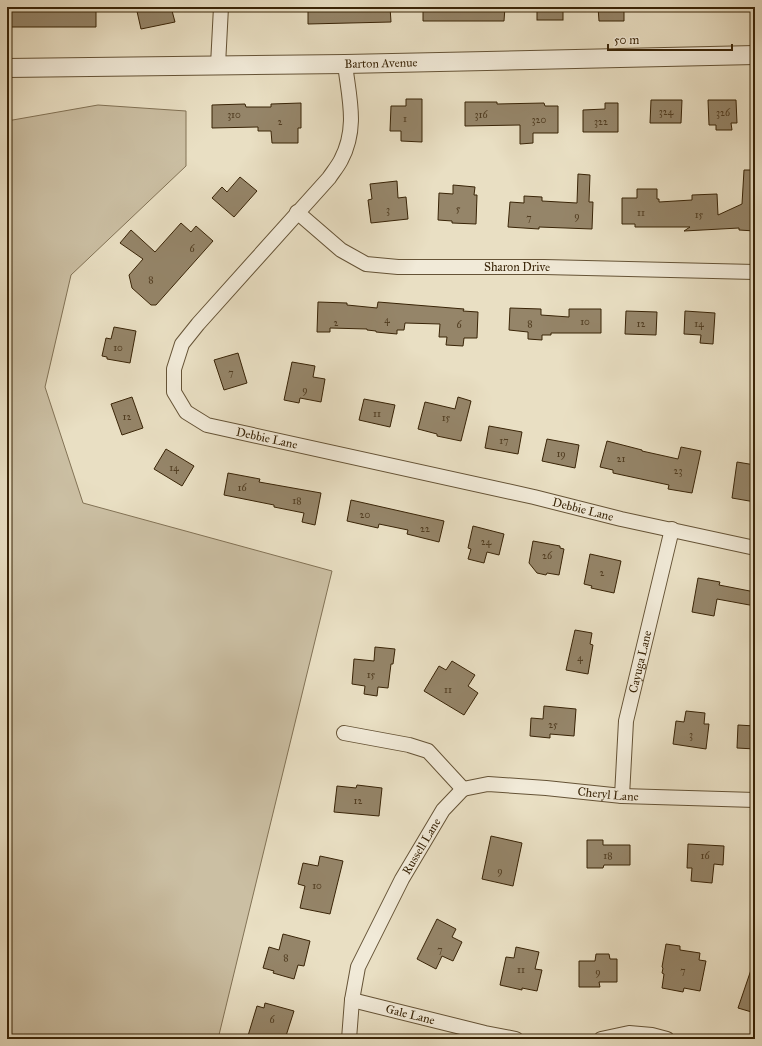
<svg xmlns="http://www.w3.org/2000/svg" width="762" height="1046" font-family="'IM FELL Great Primer',serif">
<rect width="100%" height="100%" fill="#e9dfc3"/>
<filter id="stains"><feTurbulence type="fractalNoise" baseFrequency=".005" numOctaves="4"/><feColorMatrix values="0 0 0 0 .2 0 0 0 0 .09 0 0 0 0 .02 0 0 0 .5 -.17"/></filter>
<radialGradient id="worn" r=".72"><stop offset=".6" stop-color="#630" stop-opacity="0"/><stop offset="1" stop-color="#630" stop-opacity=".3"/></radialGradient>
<polygon fill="#cbbfa3" stroke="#827255" points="98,105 186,111 186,166 71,275 45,387 83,503 332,571 218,1039 7,1039 7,121"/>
<g fill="#958569" stroke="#392407">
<polygon points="11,7 66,9 66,7 96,7 96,27 11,27"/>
<polygon points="136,7 171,7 175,22 141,29"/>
<polygon points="308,7 390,7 391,22 308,24"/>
<polygon points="423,7 505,7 504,21 423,21"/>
<rect x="537" y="7" width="26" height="13"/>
<polygon points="598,7 624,7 624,21 599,21"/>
<polygon points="406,99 422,99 422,142 401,141 401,131 390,131 391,106 406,106"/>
<polygon points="651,100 682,100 681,123 650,123"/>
<polygon points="708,100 736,100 737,123 731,123 732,130 716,130 716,125 709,125"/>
<polygon points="465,102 497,102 497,104 544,103 545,106 558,106 558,133 533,133 533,143 520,144 520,125 465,126"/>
<polygon points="301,103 301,128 298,128 298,143 272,143 271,131 258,131 258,127 212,128 212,105 245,104 246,107 271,107 271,104"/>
<polygon points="605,103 618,103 618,132 583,132 583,110 605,109"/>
<polygon points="744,170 755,170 755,231 739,230 739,228 684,231 690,227 635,227 635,224 622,224 622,198 637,198 637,189 657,189 657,199 659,199 659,202 692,200 692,195 717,194 718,215 742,204"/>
<polygon points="578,174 590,175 589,202 593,202 592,229 539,227 539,229 508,227 510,202 524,203 524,196 542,197 542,201 577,203"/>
<polygon points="240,177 257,191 234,217 212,198 222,187 227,192"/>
<polygon points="397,181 398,198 406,197 408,219 371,223 368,200 372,199 370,184"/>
<polygon points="453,185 475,187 474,195 477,195 476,224 452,223 452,221 438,220 439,193 453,194"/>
<polygon points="181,223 191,232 196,226 213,241 156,305 151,305 132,288 129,275 143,259 120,243 131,230 155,252"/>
<polygon points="318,302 347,303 347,305 377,308 378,302 464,309 463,311 478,312 477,338 464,338 463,346 446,345 447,337 439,337 440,324 405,323 404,330 397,330 397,334 376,332 376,331 367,330 367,329 330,328 330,332 317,332"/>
<polygon points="510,308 541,309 541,315 569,317 569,309 601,309 601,333 551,333 551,335 542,335 542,340 528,339 528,332 509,330"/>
<polygon points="626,311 657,312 656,335 625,334"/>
<polygon points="685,311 715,313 713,344 700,343 701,335 684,334"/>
<polygon points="114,327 136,331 130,363 107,359 107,357 102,356 106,338 111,339"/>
<polygon points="238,353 247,383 224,390 214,360"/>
<polygon points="292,362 315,366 313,377 325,379 321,402 300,398 299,403 284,400"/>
<polygon points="132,397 143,428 122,435 111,404"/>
<polygon points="458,397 471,401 461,441 437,436 437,434 418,429 425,402 455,409"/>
<polygon points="364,399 395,405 390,427 359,420"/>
<polygon points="489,426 522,432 518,454 485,448"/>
<polygon points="547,439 579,445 575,468 542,461"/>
<polygon points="607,441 642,450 642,451 678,459 681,447 701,451 692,493 668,489 669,485 613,473 613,470 600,467"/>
<polygon points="166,449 194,466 182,486 154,469"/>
<polygon points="737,462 755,465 755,502 732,498"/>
<polygon points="228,473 260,479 259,482 321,493 315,525 302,522 304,513 274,507 274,505 224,495"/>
<polygon points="351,500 444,521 439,542 407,534 408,530 379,524 378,528 347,521"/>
<polygon points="473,526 504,534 499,555 487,552 484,563 468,559 471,549 468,548"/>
<polygon points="533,541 560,546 560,548 564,549 559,575 547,573 546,575 537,573 529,563"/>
<polygon points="590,554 621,561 614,593 591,588 592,586 584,584"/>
<polygon points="698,578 720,582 719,585 755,592 755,606 717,599 714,616 692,612"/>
<polygon points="575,630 592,633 590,644 593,645 588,674 566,670"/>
<polygon points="375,647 395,649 393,664 391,664 388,688 378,687 377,696 364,694 365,686 352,684 354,659 374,661"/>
<polygon points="452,661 475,675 468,686 478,693 464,715 424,691 439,666 446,670"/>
<polygon points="544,706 576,709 574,736 550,734 550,738 530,736 531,718 543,719"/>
<polygon points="686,711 705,713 704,724 709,724 706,749 673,744 676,721 684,722"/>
<polygon points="738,725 755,726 755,749 737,748"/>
<polygon points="357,785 382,788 379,816 334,812 337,786 356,788"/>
<polygon points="491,836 522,843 513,886 482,879"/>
<polygon points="587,840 603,840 603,845 630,845 630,865 604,865 603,868 587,868"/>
<polygon points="688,844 724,846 723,865 714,864 712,883 691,881 692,868 687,868"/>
<polygon points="320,856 343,861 330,914 300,908 305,886 298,884 303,863 318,866"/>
<polygon points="437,919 456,929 452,937 462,942 453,961 442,956 436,969 417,959"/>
<polygon points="283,934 310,941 304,966 298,965 294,979 273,973 274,971 263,968 269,947 279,950"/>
<polygon points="666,944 680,946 680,950 700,953 699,960 706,961 700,991 684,988 683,992 662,988 664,974 662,973 663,968 662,967"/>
<polygon points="516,947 539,952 535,969 542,970 537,991 522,988 522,990 500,985 506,957 514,958"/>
<polygon points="596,954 609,954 610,959 617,959 617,982 599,982 600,987 579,987 579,961 595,961"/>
<polygon points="753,964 755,965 755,1013 738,1008"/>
<polygon points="265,1003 294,1011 285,1039 247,1039 257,1006 264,1008"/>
</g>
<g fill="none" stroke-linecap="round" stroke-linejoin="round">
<defs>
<g id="minor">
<path id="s1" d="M345,64c4,34 13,64 -4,96 -3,6 -8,12 -12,18l-131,146 -16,20 -8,25v23l12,20 21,13 327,72 87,22 134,29"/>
<polyline points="218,65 221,7"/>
<path id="s2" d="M297,212l44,38 25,14 32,3h146l211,5"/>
<polyline points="344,733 409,745 428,751 463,789"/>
<path id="s3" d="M463,789l25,-5 58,4 76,8 133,4"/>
<path id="s4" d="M622,796l4,-75 46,-192"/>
<path id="s5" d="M352,1000l133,33 31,6"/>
<path id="s6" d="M349,1039l3,-39 6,-33 44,-88 41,-69 20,-21"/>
<polyline points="601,1039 629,1033 652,1035 667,1039"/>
</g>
<g id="tertiary">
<path id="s7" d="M7,68l338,-4 410,-9"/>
</g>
</defs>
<use href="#minor" stroke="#655336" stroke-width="16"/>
<use href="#tertiary" stroke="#655336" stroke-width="20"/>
<use href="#minor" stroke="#f1ead8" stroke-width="14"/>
<use href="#tertiary" stroke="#f1ead8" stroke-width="18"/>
</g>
<g text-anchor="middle" stroke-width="3" stroke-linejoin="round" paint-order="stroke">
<g font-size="10" fill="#503c20">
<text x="666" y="115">324</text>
<text x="723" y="116">326</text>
<text x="234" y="118">310</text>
<text x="481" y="118">316</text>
<text x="405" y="122">1</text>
<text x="539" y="123">320</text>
<text x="280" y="125">2</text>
<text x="601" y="125">322</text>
<text x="458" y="212">5</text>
<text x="388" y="213">3</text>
<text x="641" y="216">11</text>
<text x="699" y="218">15</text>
<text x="577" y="219">9</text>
<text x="529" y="221">7</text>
<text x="192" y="252">6</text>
<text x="151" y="283">8</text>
<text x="387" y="323">4</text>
<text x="585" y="325">10</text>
<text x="336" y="326">2</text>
<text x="530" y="327">8</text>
<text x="641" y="327">12</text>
<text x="699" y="327">14</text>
<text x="459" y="328">6</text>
<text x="118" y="351">10</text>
<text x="231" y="376">7</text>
<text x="305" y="393">9</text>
<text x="377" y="417">11</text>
<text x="127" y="420">12</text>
<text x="446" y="421">15</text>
<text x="504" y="444">17</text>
<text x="561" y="457">19</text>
<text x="621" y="462">21</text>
<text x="174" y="471">14</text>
<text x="678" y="474">23</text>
<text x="242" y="491">16</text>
<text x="297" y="504">18</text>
<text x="365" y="518">20</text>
<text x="425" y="532">22</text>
<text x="486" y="545">24</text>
<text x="547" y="559">26</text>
<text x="602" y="576">2</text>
<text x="580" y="661">4</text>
<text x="371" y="678">15</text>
<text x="448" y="693">11</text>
<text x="553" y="728">25</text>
<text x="691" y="738">3</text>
<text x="358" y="804">12</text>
<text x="608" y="859">18</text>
<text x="705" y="859">16</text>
<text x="500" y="874">9</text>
<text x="317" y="889">10</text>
<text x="440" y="953">7</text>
<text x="286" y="961">8</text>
<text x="521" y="973">11</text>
<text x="683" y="974">7</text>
<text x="598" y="975">9</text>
<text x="272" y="1023">6</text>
</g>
<g font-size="12" fill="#392407" stroke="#f1ead8">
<text dy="4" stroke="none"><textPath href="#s7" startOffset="374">Barton Avenue</textPath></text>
<text dy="4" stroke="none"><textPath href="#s2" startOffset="238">Sharon Drive</textPath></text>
<text dy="4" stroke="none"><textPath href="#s1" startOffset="500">Debbie Lane</textPath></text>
<text dy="4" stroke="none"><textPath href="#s1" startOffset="824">Debbie Lane</textPath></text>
<text dy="4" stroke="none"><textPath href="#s4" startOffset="136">Cayuga Lane</textPath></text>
<text dy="4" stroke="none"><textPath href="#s3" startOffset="146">Cheryl Lane</textPath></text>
<text dy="4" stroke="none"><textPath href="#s6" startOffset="209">Russell Lane</textPath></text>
<text dy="4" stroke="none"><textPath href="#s5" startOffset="60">Gale Lane</textPath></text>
</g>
</g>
<rect width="762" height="1046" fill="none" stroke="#e9dfc3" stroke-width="24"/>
<rect x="8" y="8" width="746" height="1030" fill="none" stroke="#392407" stroke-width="2"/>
<rect x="12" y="12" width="738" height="1022" fill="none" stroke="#392407"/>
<path d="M608 44v6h124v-6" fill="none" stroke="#392407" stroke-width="2"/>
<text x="614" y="44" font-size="12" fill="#392407" stroke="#f1ead8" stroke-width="3" paint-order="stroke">50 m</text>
<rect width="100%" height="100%" filter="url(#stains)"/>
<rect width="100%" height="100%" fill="url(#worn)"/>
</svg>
